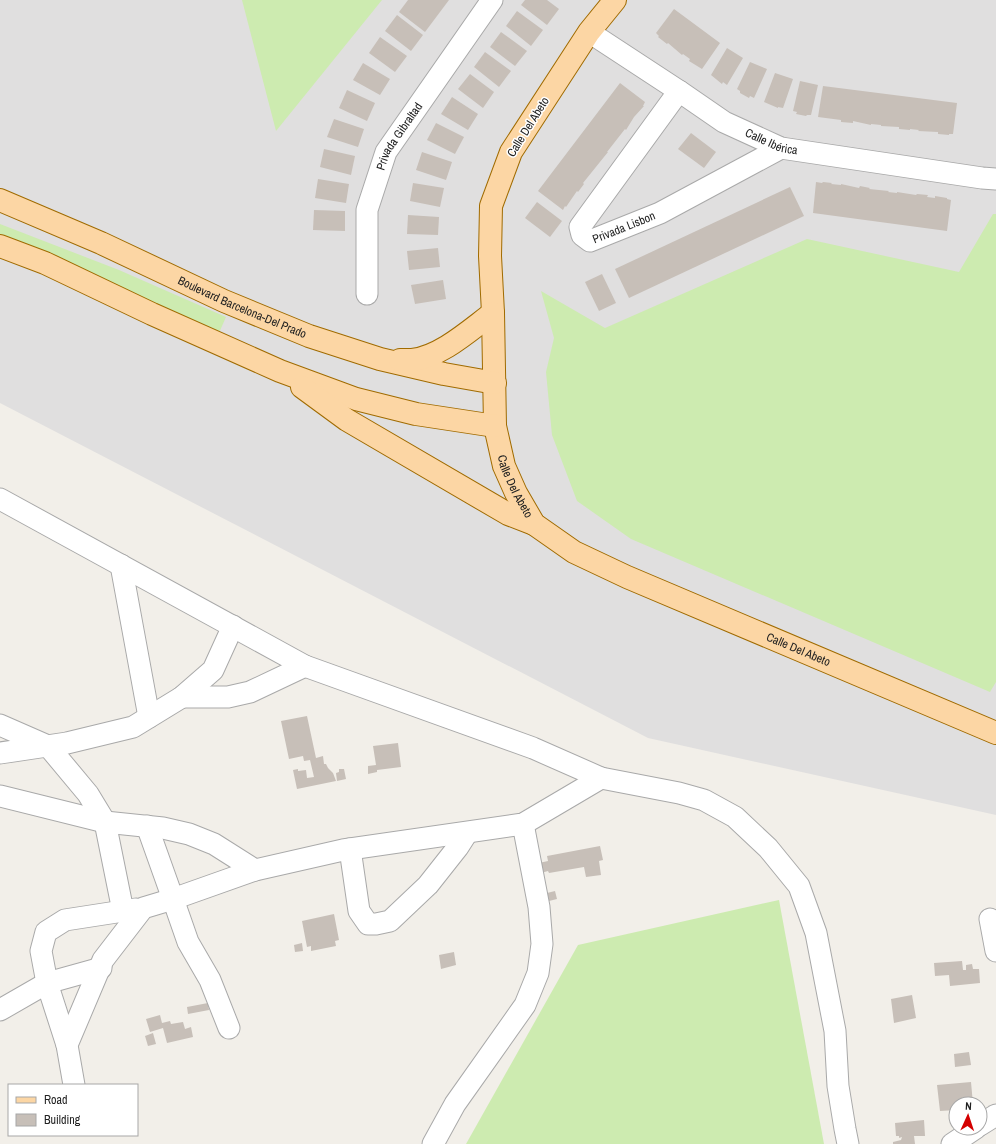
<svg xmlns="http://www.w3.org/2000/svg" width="996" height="1144" font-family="'Archivo Narrow',sans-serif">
<rect width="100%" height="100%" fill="#f2efe9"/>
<polygon fill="#e0dfdf" points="0,0 996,0 996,815 648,738 0,403"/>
<g fill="#cdebb0">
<polygon points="242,0 382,0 276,131"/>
<polygon points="993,214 996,214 996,682 990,692 631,539 577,501 552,435 546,372 554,338 541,291 605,328 807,239 959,272"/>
<polygon points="0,224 119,270 226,317 219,333 0,236"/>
<polygon points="779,900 824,1144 466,1144 578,945"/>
</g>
<g fill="#c7bfb8">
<polygon points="408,0 449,0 425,32 399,12"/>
<polygon points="525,0 547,0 559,9 547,25 521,5"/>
<polygon points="674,9 720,43 702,69 689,61 690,59 683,54 682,55 668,43 667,44 658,37 659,36 656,33"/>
<polygon points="517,11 543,30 531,46 506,26"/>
<polygon points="397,15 423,35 411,51 385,31"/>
<polygon points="501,32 527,51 515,66 490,47"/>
<polygon points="380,37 407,56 395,72 369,53"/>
<polygon points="727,48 743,58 727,85 723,82 722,84 711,75"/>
<polygon points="485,52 511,71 499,87 474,67"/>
<polygon points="750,62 767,69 754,98 750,96 749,98 740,93 740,91 737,89"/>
<polygon points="363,63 390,79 380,95 353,80"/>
<polygon points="775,73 793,79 783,108 778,107 778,108 764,102"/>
<polygon points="470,74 494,92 483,108 458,89"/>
<polygon points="800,81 818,85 811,115 807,115 806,116 796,114 797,112 793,111"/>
<polygon points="620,83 645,102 643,106 644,106 634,117 626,130 625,129 607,152 608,152 583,183 584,184 578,192 577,191 566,207 565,206 563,210 538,191"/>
<polygon points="823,86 957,103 953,134 949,134 949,135 938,134 938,132 918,131 919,130 910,129 910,130 899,129 899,127 881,126 881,125 871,124 871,125 853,121 853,123 841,122 841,120 818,117"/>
<polygon points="347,90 375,103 367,121 339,108"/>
<polygon points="452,97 478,114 468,130 441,114"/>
<polygon points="334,119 364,129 358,147 327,137"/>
<polygon points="436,123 464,137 455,154 427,140"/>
<polygon points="691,133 716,152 704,168 678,149"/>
<polygon points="324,149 355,156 351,175 320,167"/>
<polygon points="422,152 452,162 446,180 416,170"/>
<polygon points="318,179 349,184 346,203 315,198"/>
<polygon points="816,182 822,183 823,182 832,183 831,184 841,185 841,184 859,188 860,186 870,188 869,189 889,191 888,192 897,193 897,192 916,195 917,194 928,195 927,197 935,198 935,196 947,198 947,199 951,200 947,231 813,213"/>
<polygon points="413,183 444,188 440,207 410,201"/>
<polygon points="790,187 804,216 629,298 615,269"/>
<polygon points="537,202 562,221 550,237 525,218"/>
<polygon points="314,210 345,211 345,231 313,230"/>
<polygon points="408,215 439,217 438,235 407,234"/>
<polygon points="438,248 440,267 409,270 407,251"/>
<polygon points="602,274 616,303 599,311 585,282"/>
<polygon points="443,280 446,299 415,304 411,285"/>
<polygon points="307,716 316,758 323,756 324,764 326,764 328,768 333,773 336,781 297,789 293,770 298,769 298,771 306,770 307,778 314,777 310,760 304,761 303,756 289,759 281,721"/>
<polygon points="398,743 401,767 377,770 377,772 368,774 368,766 376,765 373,746"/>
<polygon points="339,769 344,769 346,779 337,781 336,773 339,772"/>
<polygon points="600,846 603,860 599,861 601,875 586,877 584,867 549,873 548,871 541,873 539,863 548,861 547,856"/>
<polygon points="555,891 557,899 549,901 547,893"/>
<polygon points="334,914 339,940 335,941 336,946 311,951 311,946 307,947 302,921"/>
<polygon points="302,943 303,951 295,952 294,945"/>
<polygon points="454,952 456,965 441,969 439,955"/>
<polygon points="962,961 963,970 966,970 966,965 972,964 973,969 979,969 980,983 950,986 949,975 935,976 934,963"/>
<polygon points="912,995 916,1018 894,1023 891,999"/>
<polygon points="208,1003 209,1010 188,1014 187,1007"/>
<polygon points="160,1015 162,1023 170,1021 171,1024 183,1022 185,1029 191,1027 193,1037 167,1043 163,1028 150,1032 146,1019"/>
<polygon points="153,1033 156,1044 148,1046 145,1036"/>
<polygon points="969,1052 971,1065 955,1067 954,1054"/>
<polygon points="971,1082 973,1104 956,1104 956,1110 940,1111 937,1085"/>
<polygon points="924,1120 925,1136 914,1136 915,1144 893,1144 893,1142 901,1140 902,1137 899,1138 899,1136 896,1136 895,1123"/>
</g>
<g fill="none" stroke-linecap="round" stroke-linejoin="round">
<defs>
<g id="minor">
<path id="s1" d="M589,32l90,59 45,31 57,26 201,30 14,1"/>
<path id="s2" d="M679,91l-99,136 2,8 8,6 70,-28 121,-65"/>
<path id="s3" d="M367,294v-84l19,-58 106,-152"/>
<polyline points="0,499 305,666 533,748 601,778 679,793 704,800 735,817 768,848 799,886 816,933 835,1031 838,1086 845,1129 848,1144"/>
<polyline points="121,565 149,717"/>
<polyline points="182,697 228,697 250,692 305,666"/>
<polyline points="0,725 48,746 88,794 105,822 123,911"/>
<polyline points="0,753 67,743 133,727 182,697 213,670 233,626"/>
<polyline points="0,796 105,822 163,828 189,834 214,844 255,870"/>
<polyline points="147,826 173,899 188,942 210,980 229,1028"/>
<polyline points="350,849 359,911 368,924 376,924 390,921 428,885 458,847 467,833"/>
<polyline points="990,919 996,951"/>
<polyline points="0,1010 47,983 101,968"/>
<polyline points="67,1045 47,983 41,951 46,932 65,920 136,909"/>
<polyline points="74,1085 67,1045 103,960 143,908 173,899 255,870 343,850 523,824 601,778"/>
<polyline points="980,1125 996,1115"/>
<polyline points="433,1144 455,1104 525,1005 538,973 542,944 539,907 523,824"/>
<polyline points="952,1144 976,1128"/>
</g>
<g id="major">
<path id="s4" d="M615,0l-26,32 -78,120 -20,54 -1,50 3,57 2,113 9,40 12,27 18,31 40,28 53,25 369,156"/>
<path id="s5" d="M0,200l101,43 123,58 85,35 71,23 64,15 51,9"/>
<polyline points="0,246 45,263 152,314 280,371 356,399 416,414 495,426"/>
<path d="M400,360c4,0 8,0 12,0 29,-3 59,-31 81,-47"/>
<polyline points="302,387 347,420 508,514 534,524"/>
</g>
</defs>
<use href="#minor" stroke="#a9a9a9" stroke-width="23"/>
<use href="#major" stroke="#a06b00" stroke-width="24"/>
<use href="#minor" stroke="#fff" stroke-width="21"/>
<use href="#major" stroke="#fcd6a4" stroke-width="22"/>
</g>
<g text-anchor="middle" stroke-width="3" stroke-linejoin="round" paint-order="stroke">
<g font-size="12" fill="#222" stroke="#fff">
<text transform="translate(528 127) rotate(-58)" y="4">Calle Del Abeto</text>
<text dy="4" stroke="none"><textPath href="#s3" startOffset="165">Privada Gibraltad</textPath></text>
<text dy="4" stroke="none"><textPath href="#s1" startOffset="214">Calle Ibérica</textPath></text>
<text dy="4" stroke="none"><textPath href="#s2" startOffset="223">Privada Lisbon</textPath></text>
<text dy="4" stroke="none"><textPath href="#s5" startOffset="265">Boulevard Barcelona-Del Prado</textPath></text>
<text dy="4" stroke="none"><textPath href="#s4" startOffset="526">Calle Del Abeto</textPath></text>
<text dy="4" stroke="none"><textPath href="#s4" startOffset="862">Calle Del Abeto</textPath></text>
</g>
</g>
<rect x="8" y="1084" width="130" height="52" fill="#ffffff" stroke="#a7a7a7"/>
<rect x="16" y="1097" width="20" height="6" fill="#fcd6a4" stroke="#a7a7a7"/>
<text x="44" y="1104" font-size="12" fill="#222222">Road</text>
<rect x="16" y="1114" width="20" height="12" fill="#c7bfb8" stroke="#a7a7a7"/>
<text x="44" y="1124" font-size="12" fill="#222222">Building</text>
<g transform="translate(968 1116) rotate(3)"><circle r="19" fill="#ffffff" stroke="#a7a7a7"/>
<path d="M0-3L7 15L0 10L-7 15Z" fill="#d40000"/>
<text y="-6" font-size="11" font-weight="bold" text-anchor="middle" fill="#222222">N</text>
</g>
</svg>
